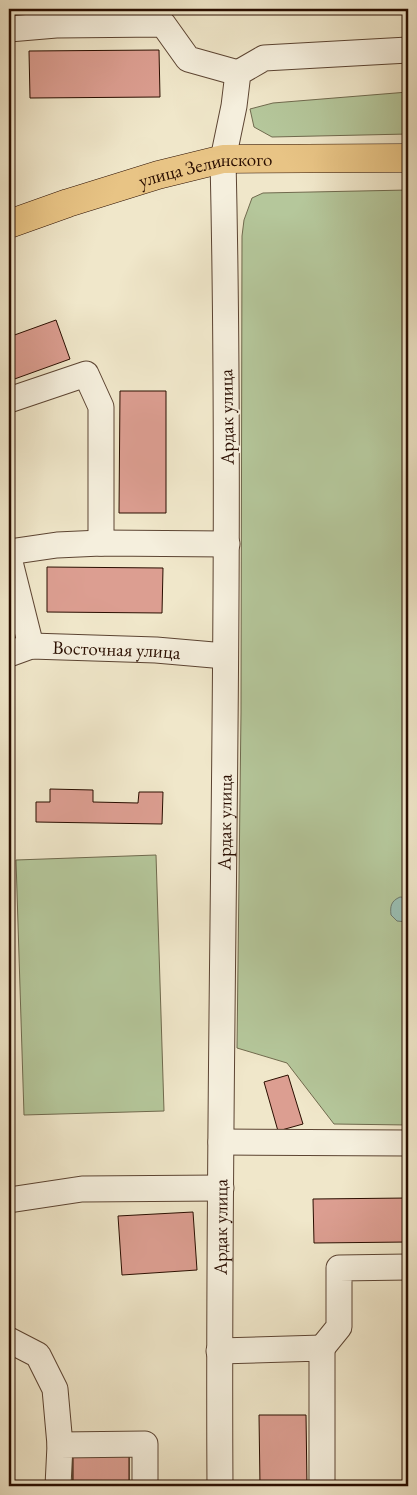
<svg xmlns="http://www.w3.org/2000/svg" width="417" height="1495" font-family="'EB Garamond',serif">
<rect width="100%" height="100%" fill="#f0e7ca"/>
<filter id="stains"><feTurbulence type="fractalNoise" baseFrequency=".004" numOctaves="4"/><feColorMatrix values="0 0 0 0 .2 0 0 0 0 .09 0 0 0 0 .02 0 0 0 .5 -.17"/></filter>
<radialGradient id="worn" r=".72"><stop offset=".6" stop-color="#630" stop-opacity="0"/><stop offset="1" stop-color="#630" stop-opacity=".3"/></radialGradient>
<g fill="#b5c79b" stroke="#706a4e">
<polygon points="408,92 408,134 272,137 254,127 250,109 273,103"/>
<polygon points="408,190 408,1125 334,1124 287,1063 237,1048 241,713 242,236 244,220 252,198 263,193"/>
<polygon points="156,855 164,1111 24,1115 16,860"/>
</g>
<path fill="#9ac0b5" stroke="#6d796d" d="M400,897l8,1 -1,24 -10,-1 -6,-6c-1,-9 0,-14 9,-18z"/>
<g fill="#dc9e91" stroke="#2a0e00">
<polygon points="159,50 160,97 30,98 29,51"/>
<polygon points="56,320 70,359 9,381 9,337"/>
<polygon points="120,391 166,391 166,513 119,513"/>
<polygon points="47,567 163,568 162,613 47,612"/>
<polygon points="50,789 93,790 93,802 138,803 139,792 163,792 162,824 36,822 36,802 50,802"/>
<polygon points="288,1075 303,1124 278,1131 264,1082"/>
<polygon points="408,1198 408,1242 314,1243 313,1199"/>
<polygon points="193,1212 197,1270 122,1275 118,1216"/>
<polygon points="259,1415 306,1415 307,1486 260,1486"/>
<rect x="73" y="1450" width="56" height="36"/>
<rect x="73" y="1450" width="56" height="36"/>
</g>
<g fill="none" stroke-linecap="round" stroke-linejoin="round">
<defs>
<g id="minor">
<polyline points="9,29 56,25 163,24 188,59 238,73"/>
<polyline points="9,400 86,374 101,407 101,543"/>
<polyline points="9,552 57,545 101,543 227,544"/>
<polyline points="9,558 31,646"/>
<path id="s1" d="M9,654l22,-8 125,4 69,6"/>
<polyline points="221,1142 408,1143"/>
<polyline points="9,1200 82,1189 221,1188"/>
<polyline points="9,1340 38,1355 55,1389 60,1445"/>
<polyline points="322,1348 339,1327 339,1268 408,1267"/>
<polyline points="219,1351 322,1348 322,1486"/>
<polyline points="58,1486 60,1445 145,1444 145,1486"/>
<path id="s2" d="M220,1486c-3,-442 13,-885 3,-1327l11,-53 4,-33 26,-15 144,-8"/>
</g>
<g id="major">
<path id="s3" d="M9,224l59,-21 90,-28 65,-16 185,-1"/>
</g>
</defs>
<use href="#minor" stroke="#5c4432" stroke-width="27"/>
<use href="#major" stroke="#2a0e00" stroke-width="29"/>
<use href="#minor" stroke="#f5efdd" stroke-width="25"/>
<use href="#major" stroke="#e8c485" stroke-width="28"/>
</g>
<g text-anchor="middle" stroke-width="4" stroke-linejoin="round" paint-order="stroke">
<g font-size="19" fill="#2a0e00" stroke="#f5efdd">
<text dy="7" stroke="none"><textPath href="#s3" startOffset="205">улица Зелинского</textPath></text>
<text transform="translate(226 417) rotate(-91)" y="7">Ардак улица</text>
<text dy="7" stroke="none"><textPath href="#s1" startOffset="109">Восточная улица</textPath></text>
<text dy="7" stroke="none"><textPath href="#s2" startOffset="664">Ардак улица</textPath></text>
<text dy="7" stroke="none"><textPath href="#s2" startOffset="259">Ардак улица</textPath></text>
</g>
</g>
<rect width="417" height="1495" fill="none" stroke="#f0e7ca" stroke-width="30"/>
<rect x="10" y="10" width="397" height="1475" fill="none" stroke="#2a0e00" stroke-width="2.5"/>
<rect x="15" y="15" width="387" height="1465" fill="none" stroke="#2a0e00"/>
<rect width="100%" height="100%" filter="url(#stains)"/>
<rect width="100%" height="100%" fill="url(#worn)"/>
</svg>
